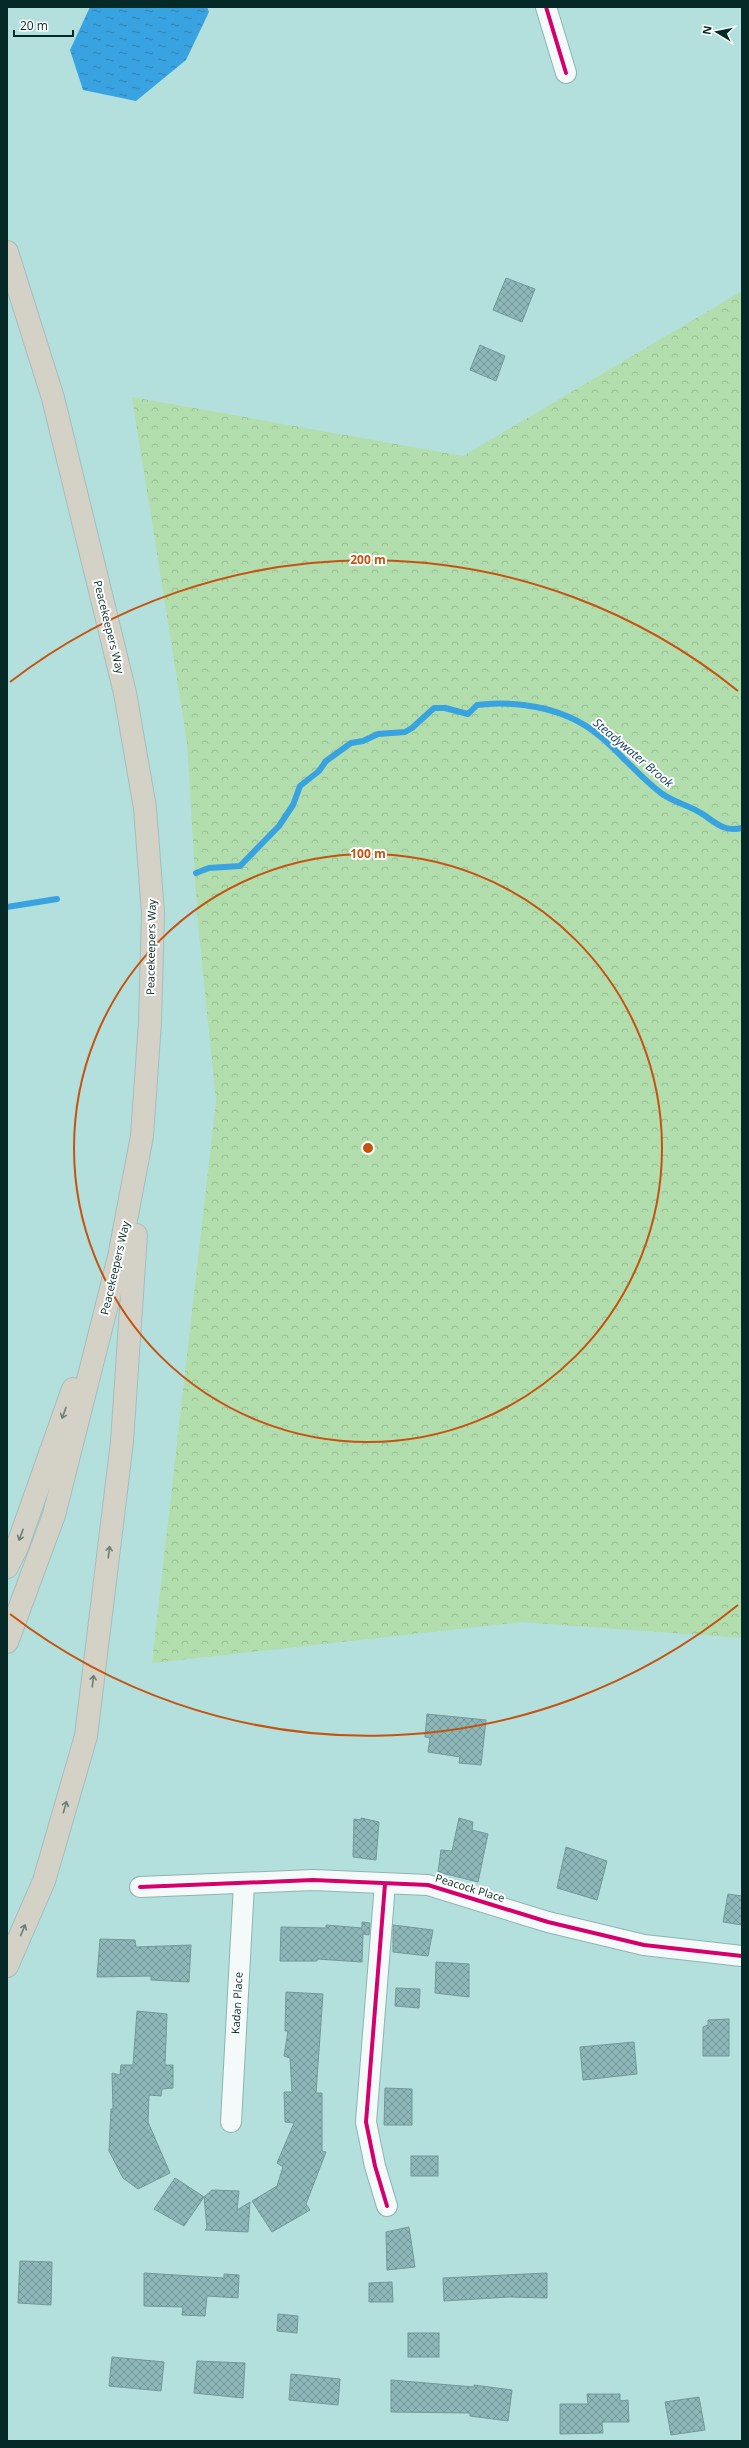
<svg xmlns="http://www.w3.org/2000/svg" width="749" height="2448" font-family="'Open Sans',sans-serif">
<defs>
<pattern id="forest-crowns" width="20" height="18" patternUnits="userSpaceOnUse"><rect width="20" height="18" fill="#b2ddac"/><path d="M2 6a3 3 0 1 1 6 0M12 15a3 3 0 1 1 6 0" fill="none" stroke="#98be94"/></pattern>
<pattern id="water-ripples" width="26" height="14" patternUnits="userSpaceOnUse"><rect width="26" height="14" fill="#39a2e0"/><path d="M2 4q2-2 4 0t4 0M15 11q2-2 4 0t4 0" fill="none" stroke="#2e84b6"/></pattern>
<pattern id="building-cross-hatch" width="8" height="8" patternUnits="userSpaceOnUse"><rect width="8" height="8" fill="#8eb7b9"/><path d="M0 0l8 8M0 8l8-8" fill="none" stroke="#729596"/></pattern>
</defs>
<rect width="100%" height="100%" fill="#b3e0dd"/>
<polygon fill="url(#forest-crowns)" points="742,291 742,1638 521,1622 152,1663 216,1101 198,924 187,742 132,397 463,456"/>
<polygon fill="url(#water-ripples)" points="90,7 207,7 209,12 186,60 136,101 83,90 70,50"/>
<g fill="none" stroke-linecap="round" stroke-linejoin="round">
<g stroke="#39a2e0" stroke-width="6">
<path d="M196,873l13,-5 31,-2 39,-40 14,-21 7,-19 19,-15 7,-10 25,-18 12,-2 15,-7 27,-2 7,-4 22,-20h11l23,6 9,-9c29,-4 65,0 92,12 38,16 60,52 92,76 13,10 29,12 43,22 13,9 21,17 38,13"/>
<polyline points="7,907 57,899"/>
</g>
</g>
<g fill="url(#building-cross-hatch)" stroke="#739899">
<polygon points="506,278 535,289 522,322 493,310"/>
<polygon points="480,345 505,356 496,381 470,370"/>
<polygon points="427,1714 486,1720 481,1765 459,1763 460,1757 428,1752 430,1738 425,1737"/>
<polygon points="361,1818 379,1822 376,1860 353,1857 354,1819 361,1820"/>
<polygon points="459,1818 473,1822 472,1830 488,1834 478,1882 438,1872 441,1850 452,1851"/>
<polygon points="566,1847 607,1861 597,1900 557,1888"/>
<polygon points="728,1894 742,1896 742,1925 723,1922"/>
<polygon points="362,1922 370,1923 369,1935 363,1934 362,1962 317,1959 317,1961 280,1961 281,1927 326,1928 326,1925 362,1928"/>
<polygon points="393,1925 433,1930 428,1956 393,1952"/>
<polygon points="100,1939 135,1940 136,1947 191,1945 189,1982 151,1980 151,1976 97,1977"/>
<polygon points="436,1962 469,1964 469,1997 435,1993"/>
<polygon points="396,1988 420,1989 419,2008 395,2006"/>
<polygon points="286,1992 323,1994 316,2093 322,2093 322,2151 326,2152 306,2204 310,2210 272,2232 252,2201 277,2186 283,2167 277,2163 294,2123 285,2122 284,2092 292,2092 290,2058 284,2056 288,2031 285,2031"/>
<polygon points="137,2011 167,2014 165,2065 173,2065 173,2088 162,2089 161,2096 149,2095 148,2122 170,2173 138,2189 123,2178 109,2151 111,2109 113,2109 112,2073 120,2075 121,2065 133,2065"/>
<polygon points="729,2019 729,2056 703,2056 703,2027 708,2025 708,2020"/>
<polygon points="634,2042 637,2074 583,2080 580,2047"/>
<polygon points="385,2088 412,2089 412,2125 384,2125"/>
<rect x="411" y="2156" width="27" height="20"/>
<polygon points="175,2178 204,2197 184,2226 154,2209"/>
<polygon points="212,2190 239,2191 237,2210 250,2202 248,2232 205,2230 207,2228 204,2197"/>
<polygon points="409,2227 415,2267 387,2270 386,2232"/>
<polygon points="20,2261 52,2262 51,2305 18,2303"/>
<polygon points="144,2273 224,2278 224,2274 239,2275 238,2298 207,2296 205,2316 182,2315 183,2307 144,2306"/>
<polygon points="547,2273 547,2298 509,2297 444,2301 443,2278"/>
<polygon points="392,2282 393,2302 369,2302 369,2283"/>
<polygon points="278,2314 298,2316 297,2333 277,2331"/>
<rect x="408" y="2333" width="31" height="24"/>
<polygon points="112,2357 164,2362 161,2391 109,2386"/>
<polygon points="197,2361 245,2363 243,2398 194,2393"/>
<polygon points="291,2374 340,2379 338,2405 289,2400"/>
<polygon points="391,2380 474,2387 474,2385 512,2390 508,2421 470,2416 470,2413 391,2412"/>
<polygon points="587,2394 620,2394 620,2401 628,2400 629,2422 602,2422 603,2433 560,2434 560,2404 588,2404"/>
<polygon points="699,2397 705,2430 671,2435 665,2402"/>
</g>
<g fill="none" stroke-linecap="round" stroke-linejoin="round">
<defs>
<g id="street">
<polyline points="546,7 566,73"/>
<polyline points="385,1884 366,2122 375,2166 387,2206"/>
<polyline points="140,1887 313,1880 428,1885 548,1922 644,1945 742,1956"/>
<polyline points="231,2122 244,1884"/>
</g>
<g id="highway">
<polyline points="7,252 53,398 125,693 145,808 153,913 150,1022 142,1136 119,1257 54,1515 7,1642"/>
<polyline points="7,1567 17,1547 73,1389"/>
<polyline points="7,1966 44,1881 86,1736 122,1442 136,1235"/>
</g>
</defs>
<use href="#street" stroke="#8fb3b0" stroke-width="22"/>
<use href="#highway" stroke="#a5bdbc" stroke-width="24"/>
<use href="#street" stroke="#f4fafa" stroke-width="20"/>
<use href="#highway" stroke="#d4d2c7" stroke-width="22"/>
<defs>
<g id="cycleway">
<polyline points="546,7 566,73"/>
<polyline points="385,1884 366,2122 375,2166 387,2206"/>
<polyline points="140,1887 313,1880 428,1885 548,1922 644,1945 742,1956"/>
</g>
</defs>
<use href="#cycleway" stroke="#fff" stroke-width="6"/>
<use href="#cycleway" stroke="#d6006c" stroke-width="4"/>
</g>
<defs><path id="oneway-shaft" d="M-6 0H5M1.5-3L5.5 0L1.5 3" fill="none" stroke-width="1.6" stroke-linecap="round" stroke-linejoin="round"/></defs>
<g stroke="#6c7e77">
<use href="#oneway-shaft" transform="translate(64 1413) rotate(110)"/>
<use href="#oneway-shaft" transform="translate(21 1535) rotate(110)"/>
<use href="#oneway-shaft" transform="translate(109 1552) rotate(-83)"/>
<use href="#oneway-shaft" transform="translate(93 1681) rotate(-83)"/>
<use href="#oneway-shaft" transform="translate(65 1807) rotate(-74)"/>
<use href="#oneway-shaft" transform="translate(23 1930) rotate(-67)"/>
</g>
<g fill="none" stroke="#c65210" stroke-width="2">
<circle cx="368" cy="1148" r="294"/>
<path d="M738 1605A588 588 0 0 1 10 1614M10 682A588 588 0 0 1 738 691"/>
</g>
<g text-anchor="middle" stroke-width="4" stroke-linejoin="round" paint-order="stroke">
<g font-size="11" fill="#052927" stroke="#fff">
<text transform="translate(109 627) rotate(76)" y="4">Peacekeepers Way</text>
<text transform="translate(151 947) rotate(-89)" y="4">Peacekeepers Way</text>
<text transform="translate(115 1268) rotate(-77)" y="4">Peacekeepers Way</text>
<text transform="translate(470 1888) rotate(17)" y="4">Peacock Place</text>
<text transform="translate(237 2003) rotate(-87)" y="4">Kadan Place</text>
</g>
<g font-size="12" font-style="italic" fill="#0e385d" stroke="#fff">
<text transform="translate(633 753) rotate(40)" y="4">Steadywater Brook</text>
</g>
</g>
<circle cx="368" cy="1148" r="6" fill="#c65210" stroke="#fff" stroke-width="2"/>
<g font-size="12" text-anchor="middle" font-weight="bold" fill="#c65210" stroke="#fff" stroke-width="4" stroke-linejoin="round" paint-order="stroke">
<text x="368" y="564">200 m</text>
<text x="368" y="858">100 m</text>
</g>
<rect width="749" height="2448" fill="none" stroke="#052927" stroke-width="16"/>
<g transform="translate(717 32) rotate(280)" stroke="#ffffff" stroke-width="3" paint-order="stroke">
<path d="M0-3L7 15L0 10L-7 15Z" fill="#052927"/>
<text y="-6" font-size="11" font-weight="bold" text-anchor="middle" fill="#052927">N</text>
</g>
<path d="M14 30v6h59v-6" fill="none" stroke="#052927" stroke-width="2"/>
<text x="20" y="30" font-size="12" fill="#052927" stroke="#ffffff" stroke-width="3" paint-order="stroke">20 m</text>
</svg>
